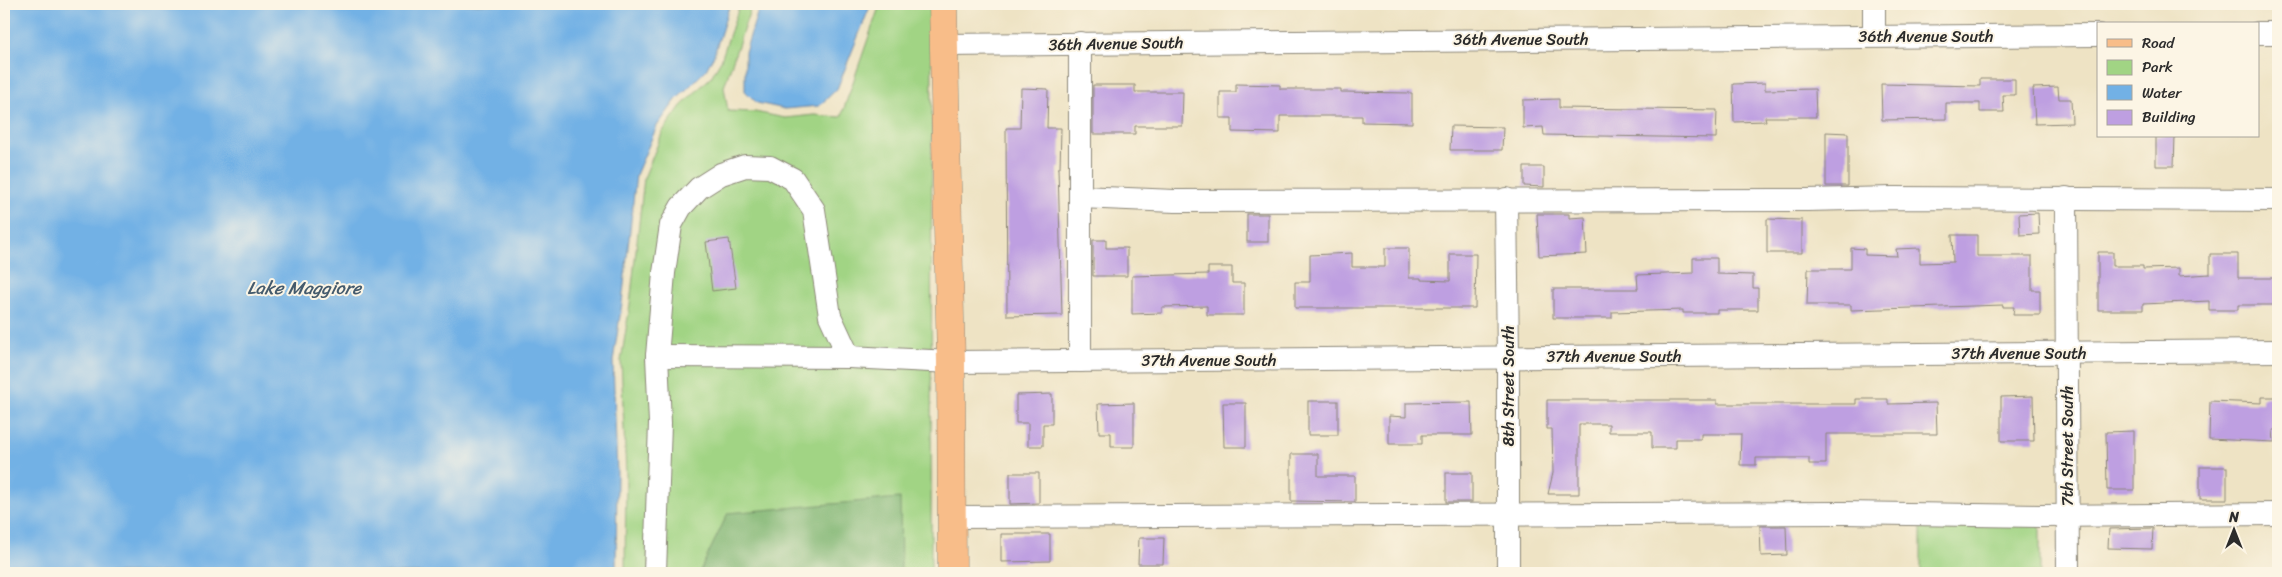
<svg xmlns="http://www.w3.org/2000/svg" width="2282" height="577" font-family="Sriracha,sans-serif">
<rect width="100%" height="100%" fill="#fcf5e5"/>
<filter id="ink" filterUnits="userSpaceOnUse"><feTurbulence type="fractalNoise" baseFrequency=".02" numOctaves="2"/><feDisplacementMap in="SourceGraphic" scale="10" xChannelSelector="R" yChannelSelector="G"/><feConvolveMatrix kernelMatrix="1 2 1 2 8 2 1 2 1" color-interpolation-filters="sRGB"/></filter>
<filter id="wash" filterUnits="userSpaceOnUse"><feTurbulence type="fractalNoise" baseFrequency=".0096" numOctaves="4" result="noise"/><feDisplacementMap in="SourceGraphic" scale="20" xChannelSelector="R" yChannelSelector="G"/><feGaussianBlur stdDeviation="1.12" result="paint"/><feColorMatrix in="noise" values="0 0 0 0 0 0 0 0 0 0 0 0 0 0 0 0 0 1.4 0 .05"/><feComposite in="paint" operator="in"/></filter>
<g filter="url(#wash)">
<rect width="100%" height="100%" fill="#eee3c4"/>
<g fill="#a1d484" stroke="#668058">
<polygon points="740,4 752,4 724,87 728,111 755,112 785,118 814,115 841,117 880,4 932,4 931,573 625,573 626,474 621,361 630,304 644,178 663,131 681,106 711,77 721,60"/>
<polygon points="2040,521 2040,573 1921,573 1921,522"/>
</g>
<polygon fill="#80b672" stroke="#56704e" points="900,498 901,573 699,573 728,513"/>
<g fill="#72b1e5" stroke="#4e6e88">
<polygon points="4,4 730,4 714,55 706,70 676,100 657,126 636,175 622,303 613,361 617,474 616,573 4,573"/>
<polygon points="760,4 871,4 837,89 819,106 785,109 757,103 745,91 745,52"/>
</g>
<g id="blocks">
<g fill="#be9fe1">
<polygon points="1980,79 2015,79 2015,95 2003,95 2004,112 1980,112 1980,103 1946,103 1946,119 1882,120 1881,84 1980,86"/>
<polygon points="1765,83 1765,90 1815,89 1816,117 1765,117 1766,121 1734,122 1733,84"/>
<polygon points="1236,84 1280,85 1280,89 1341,89 1341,92 1412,93 1412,123 1362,122 1362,116 1280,116 1280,133 1232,132 1232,118 1220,118 1220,92 1236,92"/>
<polygon points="1093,85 1135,85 1135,92 1183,92 1182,126 1135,126 1135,134 1093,134"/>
<polygon points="2058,87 2059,99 2071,99 2072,123 2035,124 2033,88"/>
<polygon points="1021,88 1048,89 1047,128 1061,128 1060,168 1058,168 1062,315 1007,316 1006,128 1020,128"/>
<polygon points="1559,99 1559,108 1717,110 1716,138 1544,135 1543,127 1523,128 1523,100"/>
<polygon points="1451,126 1503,127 1502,150 1450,150"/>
<polygon points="1826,132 1848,133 1848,186 1826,186"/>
<polygon points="2156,136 2175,136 2174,166 2156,166"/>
<polygon points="1524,167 1544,167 1544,187 1524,186"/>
<polygon points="2038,213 2039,234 2020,235 2019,214"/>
<rect x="1247" y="214" width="21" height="28"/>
<polygon points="1537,214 1569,214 1569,218 1585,217 1587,254 1539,256"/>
<polygon points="1767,219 1802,220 1802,253 1767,253"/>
<polygon points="1952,235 1977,235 1977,256 2032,256 2032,290 2040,290 2040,315 2013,315 2014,307 2003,307 2003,305 1851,310 1851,305 1807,305 1808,269 1851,269 1851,248 1865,249 1865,255 1897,256 1896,249 1920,248 1920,263 1953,262"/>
<polygon points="729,239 736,288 712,291 706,242"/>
<polygon points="1093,240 1106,240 1106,248 1127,248 1127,276 1093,276"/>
<polygon points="1385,248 1409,248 1409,278 1421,278 1421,280 1450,281 1450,254 1476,254 1475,308 1295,308 1295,282 1310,282 1310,255 1352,253 1352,267 1385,267"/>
<polygon points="2098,252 2113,252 2113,266 2143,266 2143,269 2179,268 2179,276 2210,274 2210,254 2238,254 2238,278 2278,278 2278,305 2238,305 2238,310 2209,310 2209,301 2143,304 2143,310 2098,310"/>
<polygon points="1693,258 1717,258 1717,274 1753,275 1753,288 1758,288 1758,310 1717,310 1717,313 1683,313 1683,310 1612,312 1612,318 1553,318 1553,289 1638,289 1637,275 1693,273"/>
<polygon points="1208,267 1232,267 1232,283 1244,283 1244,315 1207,315 1207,306 1162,307 1162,313 1132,314 1132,276 1208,274"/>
<polygon points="1052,394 1052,424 1043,424 1043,446 1028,446 1028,423 1016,423 1016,395"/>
<polygon points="2033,396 2034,441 2001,441 2001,397"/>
<polygon points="2262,397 2278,397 2278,430 2273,430 2274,442 2209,439 2210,401 2262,403"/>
<polygon points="1856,399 1888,399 1888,404 1936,403 1937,434 1826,434 1826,464 1809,464 1809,458 1756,458 1756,465 1740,465 1741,434 1701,434 1701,439 1676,439 1676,448 1652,448 1652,432 1609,432 1609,424 1579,424 1579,494 1548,494 1553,473 1552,429 1547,429 1547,400 1717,400 1717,404 1856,404"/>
<rect x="1308" y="401" width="30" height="34"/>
<polygon points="1471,402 1472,435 1422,435 1422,444 1389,444 1389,416 1406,417 1406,403"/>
<polygon points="1134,403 1134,447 1111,447 1111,433 1099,433 1098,404"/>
<polygon points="1223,403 1246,403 1246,447 1224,447"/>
<polygon points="2134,431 2134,490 2107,490 2106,432"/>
<polygon points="1291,454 1318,454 1318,476 1355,476 1355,502 1291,501"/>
<rect x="2200" y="467" width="27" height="32"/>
<polygon points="1010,473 1039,473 1039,503 1010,504"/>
<rect x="1446" y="473" width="26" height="29"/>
<polygon points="1760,526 1786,526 1787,555 1761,556"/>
<polygon points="2153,528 2152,549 2108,548 2109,529"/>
<polygon points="1001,534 1050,534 1050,561 1001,562"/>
<polygon points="1139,538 1164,538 1163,564 1138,564"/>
</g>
</g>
</g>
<g filter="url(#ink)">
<use href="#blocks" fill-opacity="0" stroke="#8c8778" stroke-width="1"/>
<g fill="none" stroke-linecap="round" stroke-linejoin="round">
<defs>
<g id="minor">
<polyline points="2258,33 2278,33"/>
<polyline points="1874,36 1874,4"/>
<polyline points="1080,43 1080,361"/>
<polyline points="943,45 2098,35"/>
<polyline points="1080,197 1175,201 1807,200 1893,198 2278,200"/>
<polyline points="2066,198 2068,573"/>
<polyline points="1506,199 1508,357 1508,573"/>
<polyline points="657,356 849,357 951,362 2278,351"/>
<polyline points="951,517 1843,513 2041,516 2278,514"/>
<polyline points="655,573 660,423 657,356 664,273 671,225 681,207 699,188 721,174 745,166 770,167 793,179 814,210 830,316 849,357"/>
</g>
<polyline id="major" points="943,4 951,362 952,573"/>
</defs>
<use href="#minor" stroke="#8c8778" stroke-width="24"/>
<use href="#major" stroke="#8c8778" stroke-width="29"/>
<use href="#minor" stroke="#fff" stroke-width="22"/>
<use href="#major" stroke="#f8bd89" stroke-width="28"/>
</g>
</g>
<g text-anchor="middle" stroke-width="4" stroke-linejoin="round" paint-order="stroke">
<g font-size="16" fill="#2b2b2b" stroke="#fcf5e5">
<text x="1926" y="42">36th Avenue South</text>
<text x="1521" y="45">36th Avenue South</text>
<text transform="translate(1116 43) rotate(-1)" y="6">36th Avenue South</text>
<text x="2019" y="359">37th Avenue South</text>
<text x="1614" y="362">37th Avenue South</text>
<text x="1209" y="366">37th Avenue South</text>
<text transform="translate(1508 386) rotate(-90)" y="6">8th Street South</text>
<text transform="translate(2067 446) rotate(-90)" y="6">7th Street South</text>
</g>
<g font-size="18" font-style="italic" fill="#445a6c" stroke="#fcf5e5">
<text x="304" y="294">Lake Maggiore</text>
</g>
</g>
<rect width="2282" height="577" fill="none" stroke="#fcf5e5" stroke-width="20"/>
<rect x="2097" y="22" width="162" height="115" fill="#fcf5e5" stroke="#a8a49b"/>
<rect x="2107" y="39" width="25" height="8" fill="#f8bd89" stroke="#a8a49b"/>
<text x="2142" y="48" font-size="15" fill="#2b2b2b">Road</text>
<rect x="2107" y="60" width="25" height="15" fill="#a1d484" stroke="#a8a49b"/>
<text x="2142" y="72" font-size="15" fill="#2b2b2b">Park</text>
<rect x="2107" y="85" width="25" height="15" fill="#72b1e5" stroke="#a8a49b"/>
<text x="2142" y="98" font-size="15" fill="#2b2b2b">Water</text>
<rect x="2107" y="110" width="25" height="15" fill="#be9fe1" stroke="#a8a49b"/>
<text x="2142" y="122" font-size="15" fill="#2b2b2b">Building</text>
<g transform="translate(2234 530)" stroke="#fcf5e5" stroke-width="4" paint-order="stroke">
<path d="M0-4L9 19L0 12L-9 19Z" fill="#2b2b2b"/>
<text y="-8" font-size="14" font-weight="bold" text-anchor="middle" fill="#2b2b2b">N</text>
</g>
</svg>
